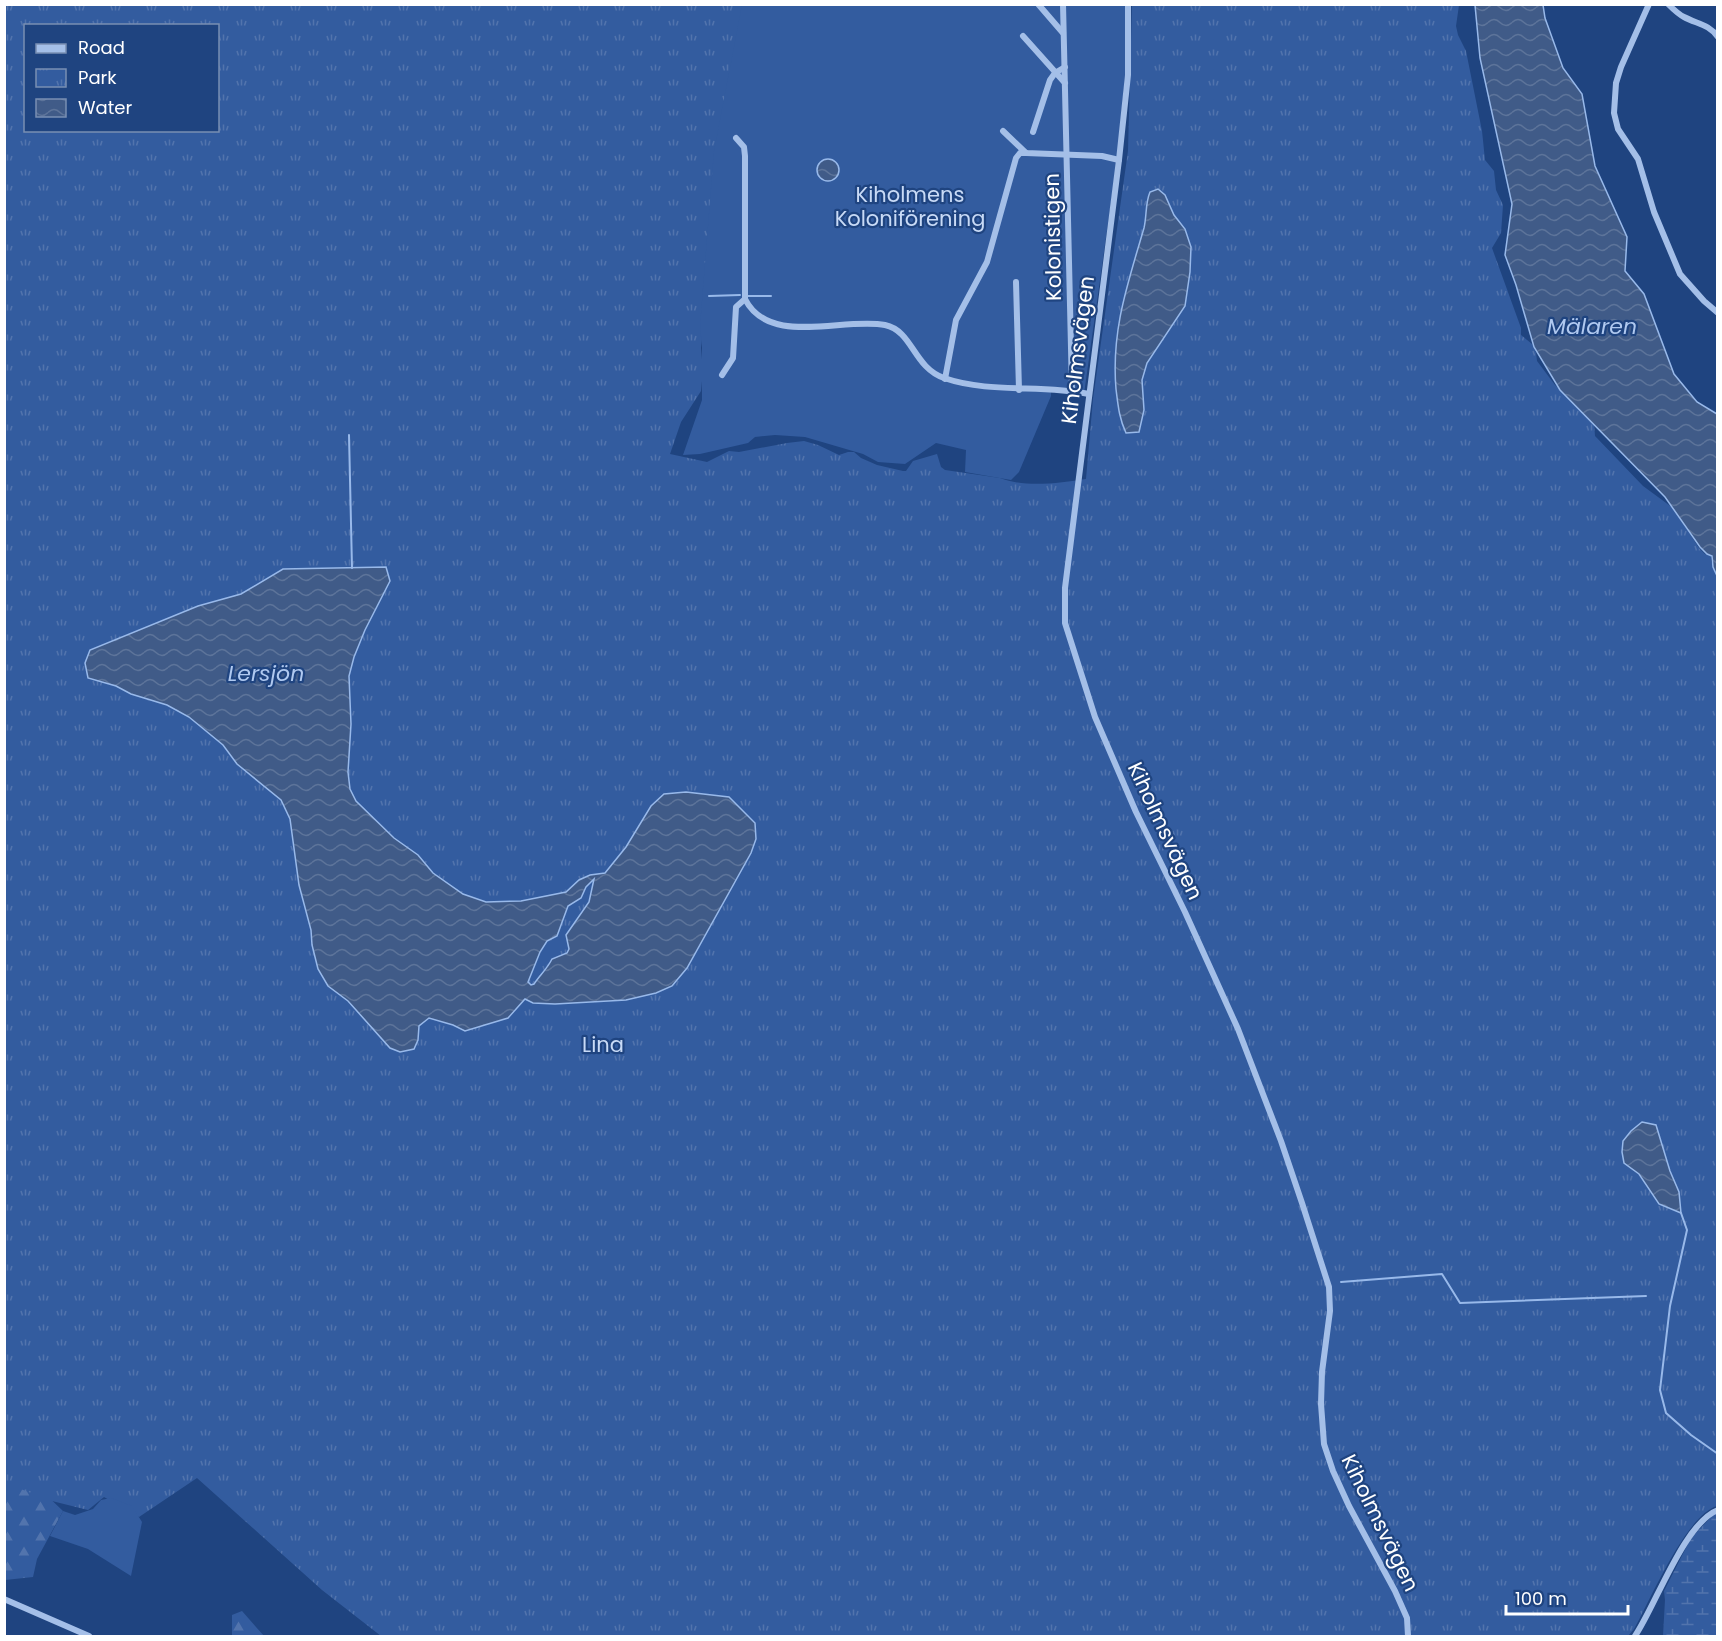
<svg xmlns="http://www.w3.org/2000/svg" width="1722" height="1641" font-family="Poppins,sans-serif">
<defs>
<pattern id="forest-firs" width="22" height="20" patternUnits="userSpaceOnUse" patternTransform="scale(1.5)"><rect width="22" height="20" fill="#335c9f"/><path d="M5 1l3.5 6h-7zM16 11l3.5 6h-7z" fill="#5274ad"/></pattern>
<pattern id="wetland-marsh" width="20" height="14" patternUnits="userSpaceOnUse" patternTransform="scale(1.5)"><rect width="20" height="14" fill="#335c9f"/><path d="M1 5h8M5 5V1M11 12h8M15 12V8" fill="none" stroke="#5274ad"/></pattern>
<pattern id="park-tufts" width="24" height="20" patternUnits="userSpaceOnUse" patternTransform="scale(1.5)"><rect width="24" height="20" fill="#335c9f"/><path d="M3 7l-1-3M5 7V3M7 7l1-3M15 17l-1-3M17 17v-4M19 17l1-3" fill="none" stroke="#5274ad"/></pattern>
<pattern id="water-waves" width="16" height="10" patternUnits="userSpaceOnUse" patternTransform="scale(1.5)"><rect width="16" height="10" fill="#405b88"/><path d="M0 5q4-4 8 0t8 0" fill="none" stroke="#5d749a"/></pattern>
</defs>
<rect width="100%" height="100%" fill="#1f4480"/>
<g fill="url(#forest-firs)">
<polygon points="5,1480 41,1490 63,1511 37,1559 33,1577 5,1580"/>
<polygon points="242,1611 264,1636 227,1636 232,1635 232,1615"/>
</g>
<polygon fill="url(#wetland-marsh)" points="1717,1511 1717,1636 1663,1636 1665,1600 1664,1591 1691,1538"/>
<path fill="url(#park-tufts)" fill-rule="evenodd" d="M781,4l-68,237 -12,107 2,23 -2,20 -20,31 -11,32 37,8 22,-11 10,1 48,-9 17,-2 14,4 21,10 9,-3h6l7,6 16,7 26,6h3l7,-10 24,-7 4,13 4,3 55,8c25,10 60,5 86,1l7,-80 35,-248 4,-146h327l-3,21 2,9 8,16 16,80 3,29 9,11 2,19 7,15 -2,28 -9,15 29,80v7l11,9 4,9 1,8 18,24 22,20 17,18 1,13 48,50 30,22 26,40 6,6 6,2v5l6,18v927c-31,9 -66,93 -83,123l-6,7h-1247l-59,-46 -125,-112 -58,39 -35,-20 -16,13 -36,-9 -47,-18 -1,-1478zM26,26h192v104h-192z"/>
<g fill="#335c9f">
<polygon points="742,5 1125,5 1125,76 1117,159 1084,394 1051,391 1051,396 1019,472 1011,480 965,472 966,450 936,443 905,464 878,462 863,454 805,437 775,435 755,437 748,443 700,454 683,455 702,400 702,347 700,326 714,151"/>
<polygon points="111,1498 132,1506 142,1522 131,1576 88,1549 50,1536 63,1511 75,1515 93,1509 101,1500"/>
</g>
<g fill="url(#water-waves)" stroke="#98b9ea" stroke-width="1.5" fill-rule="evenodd">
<polygon points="1475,5 1543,5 1545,18 1563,68 1582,94 1595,166 1627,237 1625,271 1644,294 1674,374 1697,402 1717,414 1717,576 1713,567 1712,556 1707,554 1700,547 1665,497 1560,390 1534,347 1516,285 1505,255 1512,204 1480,58"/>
<circle cx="828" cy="170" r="11"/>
<path d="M1158,189l7,6 9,20 11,14 6,18 -1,25 -5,34 -38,57 -5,17 2,30 -5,22 -13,1c-7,-15 -8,-28 -10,-44 -5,-59 12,-106 28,-161 3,-13 1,-24 6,-36z"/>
<path d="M386,567l4,14 -25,49 -11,27 -5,19 2,48 -3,48 2,17 6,12 38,37 24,17 15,18 30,21 23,8 35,-1 45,-9 13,-12 11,-5 15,-2 21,-26 25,-41 13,-12 22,-2 43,5 26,26 1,16 -5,14 -64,115 -15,18 -16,7 -30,7 -71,4 -22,-1 -8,-4 -17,19 -43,13 -12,-6 -24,-7 -10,8 -1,14 -4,9 -14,3 -10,-4 -42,-47 -20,-15 -10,-17 -6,-24 -1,-15 -12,-45 -9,-66 -9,-19 -44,-36 -14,-19 -34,-28 -22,-12 -36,-11 -15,-8 -28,-8 -3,-15 5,-13 108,-44 43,-12 42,-25zM594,879l-5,23 -23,33 3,14 -2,4 -15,6c-5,10 -12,16 -18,25l-3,1 -3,-3 12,-30 7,-11 10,-5 11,-30 13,-8 5,-11z"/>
<polygon points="1642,1122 1656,1125 1670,1171 1679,1192 1681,1213 1659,1204 1639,1174 1624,1163 1622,1152 1623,1141 1631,1131"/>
</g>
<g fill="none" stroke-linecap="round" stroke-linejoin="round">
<g stroke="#98b9ea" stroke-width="2">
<polyline points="709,296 740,295"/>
<polyline points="747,296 771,296"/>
<polyline points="349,435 352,568"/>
<polyline points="1681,1213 1687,1230 1670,1306 1660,1390 1666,1413 1691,1435 1718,1454"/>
<polyline points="1341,1282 1442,1274 1460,1303 1646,1296"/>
</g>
<g stroke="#a4bfe8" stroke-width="6">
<polyline points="1038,4 1063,33"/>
<polyline points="1063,4 1072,391"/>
<polyline points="1128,4 1128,75 1119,160 1065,588 1065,623 1095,717 1136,812 1185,912 1238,1029 1281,1141 1302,1203 1329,1287 1330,1311 1322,1372 1321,1404 1324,1444 1333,1471 1349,1506 1395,1591 1407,1618 1408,1636"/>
<polyline points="1649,4 1621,67 1616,83 1614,113 1618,129 1638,159 1654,212 1680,274 1704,301 1718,313"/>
<path d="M1668,4c5,5 10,10 16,13 13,7 25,7 34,20"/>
<polyline points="1023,36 1065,83"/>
<polyline points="1003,131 1026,153 1102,156 1119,160"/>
<polyline points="1033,132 1050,80 1055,73 1065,67"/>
<path d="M736,138l8,9 1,9v143c24,48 98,18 140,26 28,6 28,42 59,53 47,16 97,6 145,16"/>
<polyline points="1016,282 1019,390"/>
<polyline points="722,375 733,358 736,307 745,299"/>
<polyline points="945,379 956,320 987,262 1016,158 1020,153 1026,153"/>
<polyline points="4,1599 89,1636"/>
<path d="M1635,1636c21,-31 49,-113 83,-126"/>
</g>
</g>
<g text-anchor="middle" stroke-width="4.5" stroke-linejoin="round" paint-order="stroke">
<g font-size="21" fill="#c8daf6" stroke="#1f4480">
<text x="910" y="202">Kiholmens<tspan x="910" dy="24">Koloniförening</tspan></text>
<text x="603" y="1052">Lina</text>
</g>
<g font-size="21" fill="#fff" stroke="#1f4480">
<text transform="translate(1053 237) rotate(-91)" y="7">Kolonistigen</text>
<text transform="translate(1078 350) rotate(-83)" y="7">Kiholmsvägen</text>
<text transform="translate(1165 831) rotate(65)" y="7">Kiholmsvägen</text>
<text transform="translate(1380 1523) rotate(64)" y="7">Kiholmsvägen</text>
</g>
<g font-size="22" font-style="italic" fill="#b0c9f0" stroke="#1f4480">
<text x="1592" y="334">Mälaren</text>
<text x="266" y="681">Lersjön</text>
</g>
</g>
<rect width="1722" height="1641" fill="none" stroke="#ffffff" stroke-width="12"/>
<rect x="24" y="24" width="195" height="108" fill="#1f4480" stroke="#798fb3" stroke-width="1.5"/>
<rect x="36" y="44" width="30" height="9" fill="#a4bfe8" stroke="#798fb3" stroke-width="1.5"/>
<text x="78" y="54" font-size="18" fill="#ffffff">Road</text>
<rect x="36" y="69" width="30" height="18" fill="url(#park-tufts)" stroke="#798fb3" stroke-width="1.5"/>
<text x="78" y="84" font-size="18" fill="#ffffff">Park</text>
<rect x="36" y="99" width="30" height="18" fill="url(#water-waves)" stroke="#798fb3" stroke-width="1.5"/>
<text x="78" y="114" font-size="18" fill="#ffffff">Water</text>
<path d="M1506 1605v9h122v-9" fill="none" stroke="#ffffff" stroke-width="3"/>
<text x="1515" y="1605" font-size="18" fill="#ffffff" stroke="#1f4480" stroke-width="4.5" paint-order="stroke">100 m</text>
</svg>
